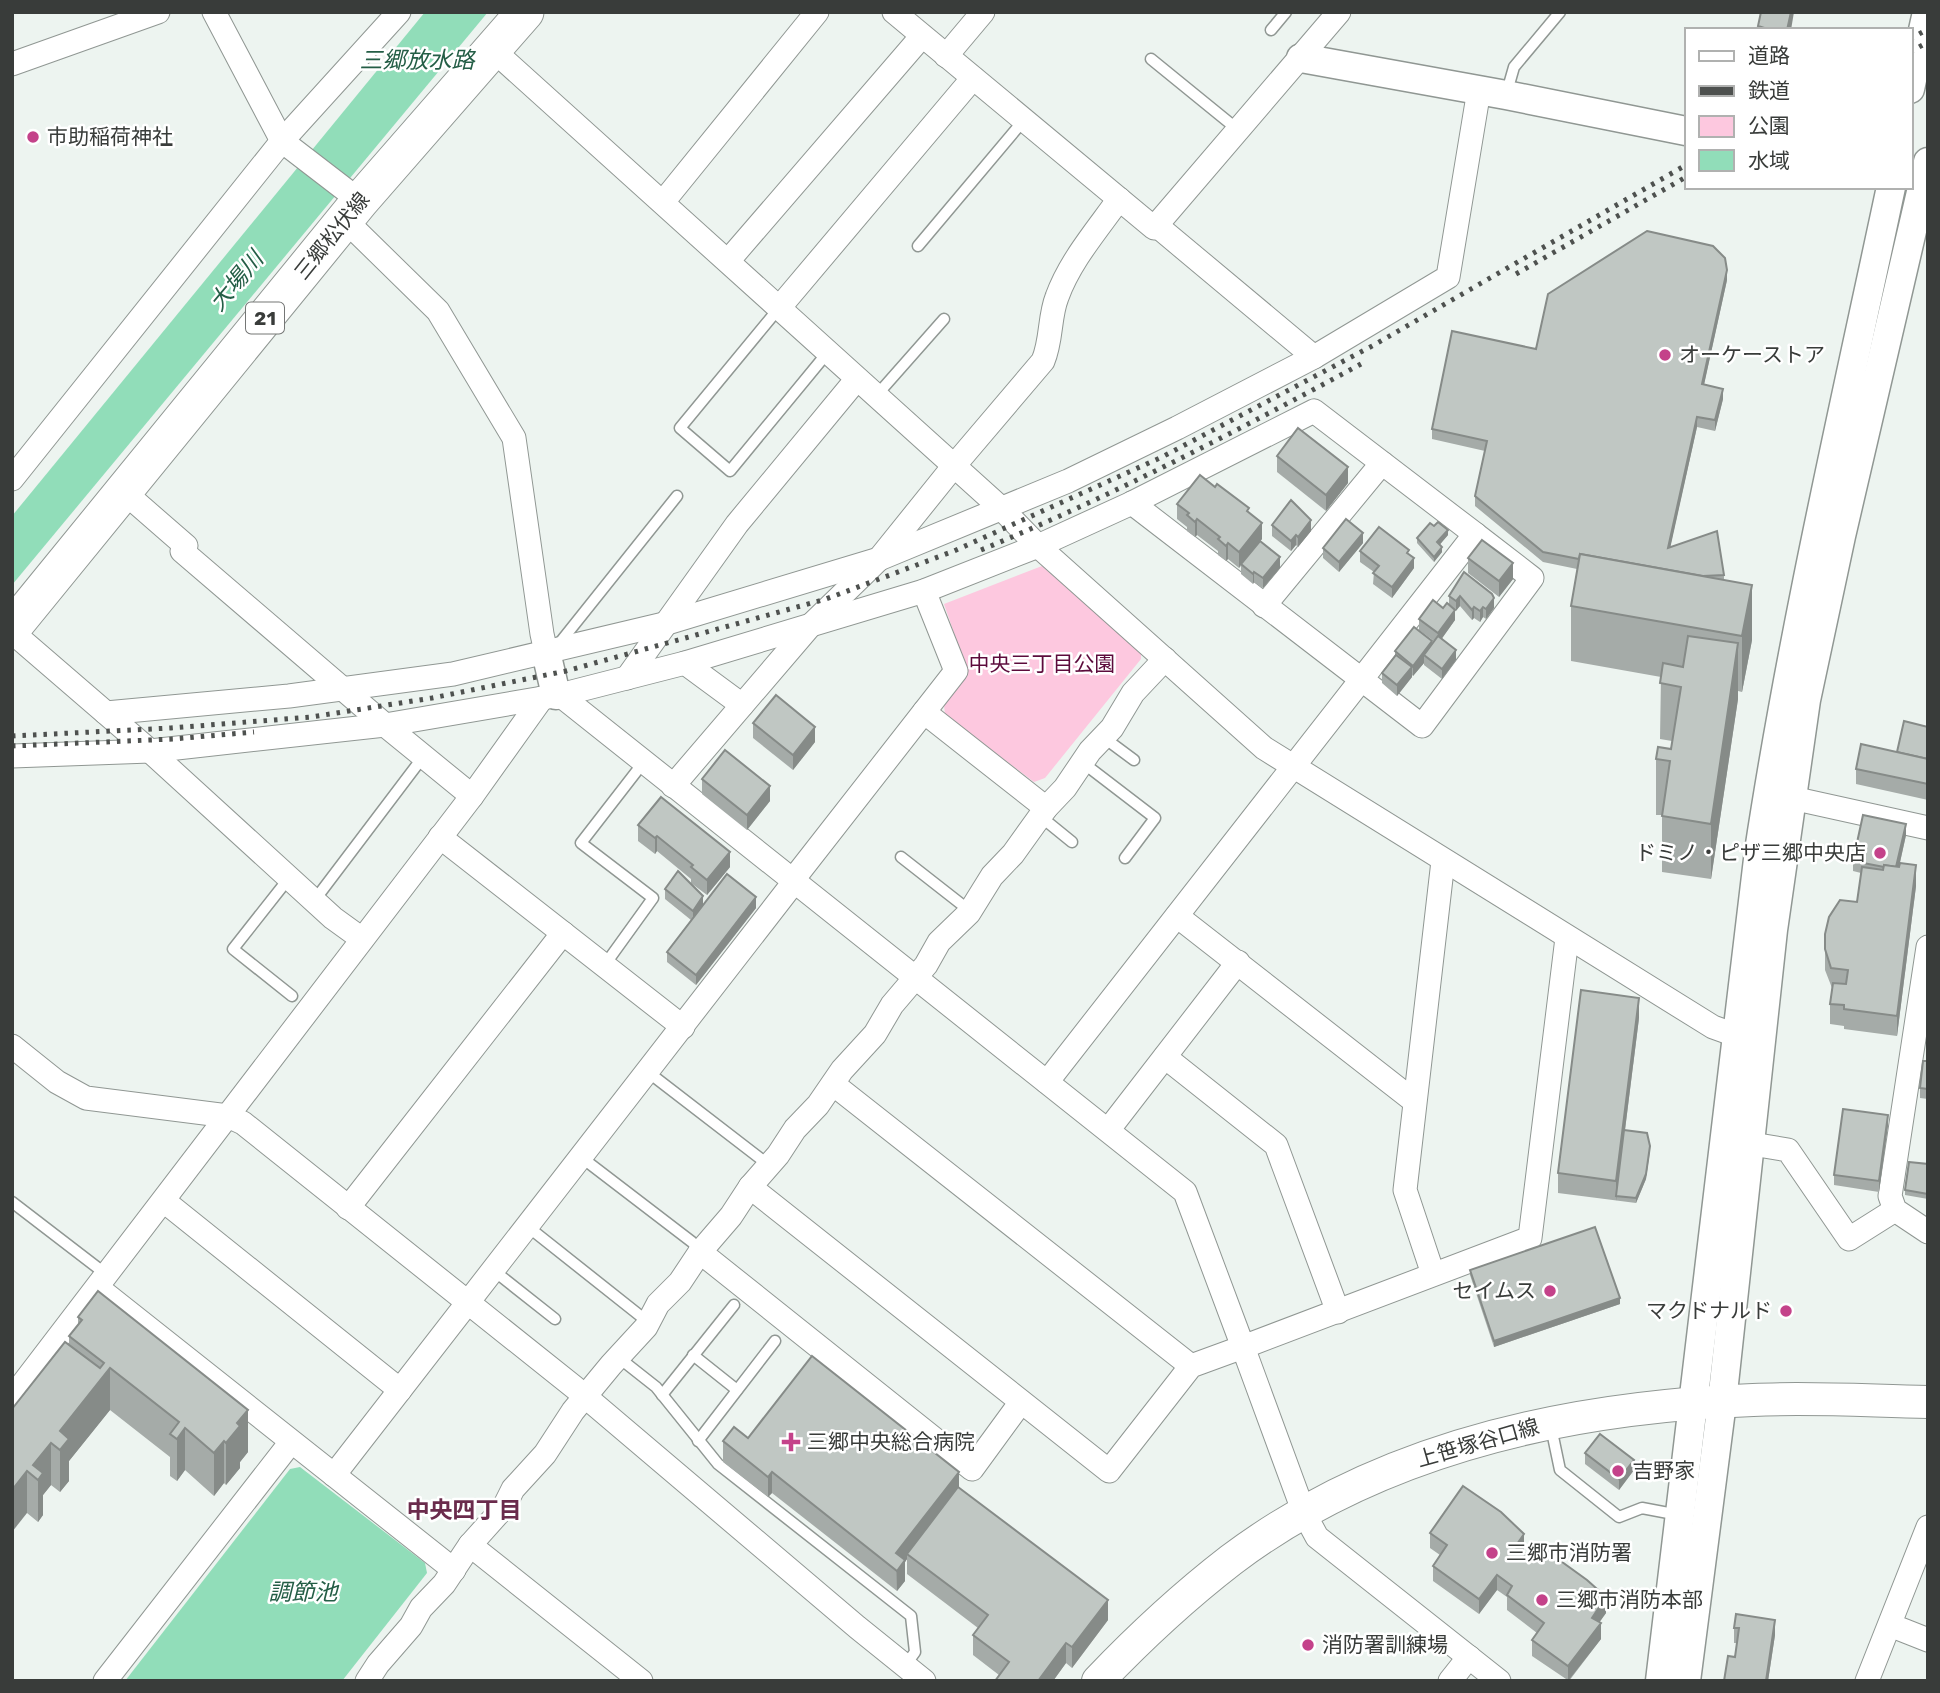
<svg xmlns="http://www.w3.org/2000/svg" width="1940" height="1693" font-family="Rubik,'Noto Sans JP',sans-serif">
<rect width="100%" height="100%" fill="#edf4f0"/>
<polygon fill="#fdc8df" points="1042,566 1141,653 1141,659 1045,778 1034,782 945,715 944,705 968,674 944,604"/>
<g fill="#91ddb9">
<polygon points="425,12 488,12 12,585 12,516"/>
<polygon points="300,1467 425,1563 427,1573 342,1681 125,1681 290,1469"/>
</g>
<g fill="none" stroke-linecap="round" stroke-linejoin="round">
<defs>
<g id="service">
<polyline points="1271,30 1286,12"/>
<polyline points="1151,59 1237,129"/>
<polyline points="1506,95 1514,67 1560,12"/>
<polyline points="918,246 1024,120"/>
<polyline points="779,308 680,428 730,471 828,352"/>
<polyline points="876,396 944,319"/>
<polyline points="558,645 677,496"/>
<polyline points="1103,737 1134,760"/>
<polyline points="1082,762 1155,818 1125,858"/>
<polyline points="1040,816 1072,842"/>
<polyline points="901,857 970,911"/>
<polyline points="289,878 233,949 292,996"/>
<polyline points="314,901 423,757"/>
<polyline points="604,966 653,898 581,843 643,763"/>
<polyline points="648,1072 770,1166"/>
<polyline points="581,1157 692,1242 700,1252"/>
<polyline points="12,1202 107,1275"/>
<polyline points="527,1226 648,1322"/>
<polyline points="493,1270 555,1319"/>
<polyline points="693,1355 737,1390"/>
<polyline points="618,1357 656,1387 718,1464 911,1616 915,1652 905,1666"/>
<polyline points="662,1395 734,1305"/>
<polyline points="1551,1427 1560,1470 1619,1517 1642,1508 1679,1515"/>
<polyline points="698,1441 775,1341"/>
</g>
<g id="minor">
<polyline points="214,12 282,141 360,201"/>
<polyline points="894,12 1154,228 1339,12"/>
<polyline points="493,50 1002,509 1038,546 1264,748 1713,1027 1738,1036"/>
<polyline points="946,56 983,12"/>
<polyline points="12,64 158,12"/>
<polyline points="663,202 817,12"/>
<polyline points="345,220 438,311 514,438 542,634 546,652"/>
<polyline points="1156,225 1314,357"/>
<polyline points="728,261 922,36"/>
<polyline points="779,308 973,78"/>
<polyline points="12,479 282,141 399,12"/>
<polyline points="124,492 186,546 182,551 385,725 472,796"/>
<polyline points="1264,606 1382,463"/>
<polyline points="12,632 150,751 333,918 362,939"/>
<polyline points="685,663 742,705"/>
<polyline points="627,678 737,524 856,380"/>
<polyline points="560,695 1185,1192 1243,1347 1530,1238 1567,938"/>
<polyline points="924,712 1046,808"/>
<polyline points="106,713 289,696 453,674 664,624 879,559 1068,481 1177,428 1314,357 1448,277 1479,90"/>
<polyline points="12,756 150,751 385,725 560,695 685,663 924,591 1038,546 1132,503 1314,411 1475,534"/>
<path d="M673,786l136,-159 70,-68 74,-92 90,-106c9,-21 6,-44 14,-64 13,-36 40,-67 62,-98"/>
<polyline points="1792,798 1928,828"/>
<polyline points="440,837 683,1027"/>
<polyline points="792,881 956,671 924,591"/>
<polyline points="1177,916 1414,1101"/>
<polyline points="1928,947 1890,1196 1895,1210 1928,1232"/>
<polyline points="12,1046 57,1082 86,1098 228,1116 243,1123 574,1387 857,1627 924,1681"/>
<polyline points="1165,1057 1276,1145 1338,1312"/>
<polyline points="1047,1082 1475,534 1532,578 1422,726 1132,503"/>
<polyline points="833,1084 1191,1366"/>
<polyline points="1109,1129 1238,962"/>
<polyline points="1752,1144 1788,1150 1849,1239 1895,1210"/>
<polyline points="750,1187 1109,1471 1191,1366 1243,1347 1304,1513 1317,1537 1499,1681"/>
<polyline points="164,1201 400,1390"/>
<polyline points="348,1208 563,933"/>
<polyline points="700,1252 972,1469 1021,1402"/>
<polyline points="1433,1274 1405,1190 1443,861"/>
<polyline points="98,1288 454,1570"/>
<polyline points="12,1398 472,796 542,698"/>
<polyline points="334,1475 794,882"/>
<polyline points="470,1545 641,1681"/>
<polyline points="1890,1625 1928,1640"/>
<polyline points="105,1681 291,1442"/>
<polyline points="367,1681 378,1664 411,1626 421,1608 444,1584 470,1545 504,1507 513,1489 545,1454 573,1411 611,1365 646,1327 658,1304 680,1282 700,1252 731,1216 750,1187 778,1155 795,1129 818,1105 842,1070 875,1034 892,1005 926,965 939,942 969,913 992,876 1013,854 1046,808 1065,788 1090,751 1112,728 1133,693 1165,659"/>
<polyline points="1450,1681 1469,1657"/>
<polyline points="1867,1681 1928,1527"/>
</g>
<g id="tertiary">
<polyline points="1301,58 1506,95 1686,131"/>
<polyline points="1910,89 1927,12"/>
<polyline points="546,652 556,695"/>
<path d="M1660,1681l99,-830c34,-223 85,-443 132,-664"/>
<polyline points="1686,1681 1722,1402 1773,930 1806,700 1841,536 1928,162"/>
</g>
<path id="secondary" d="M1098,1681c42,-44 85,-84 133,-121 150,-113 338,-153 522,-160 58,-3 117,1 175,2"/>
<polyline id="primary" points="12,628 360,201 525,12"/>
</defs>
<use href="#service" stroke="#909793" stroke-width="13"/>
<use href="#minor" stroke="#909793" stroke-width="25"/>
<use href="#tertiary" stroke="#909793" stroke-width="31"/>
<use href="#secondary" stroke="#909793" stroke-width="34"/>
<use href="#primary" stroke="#909793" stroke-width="39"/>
<use href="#service" stroke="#fff" stroke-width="10"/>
<use href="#minor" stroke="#fff" stroke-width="23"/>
<use href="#tertiary" stroke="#fff" stroke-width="28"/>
<use href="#secondary" stroke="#fff" stroke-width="32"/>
<use href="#primary" stroke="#fff" stroke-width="37"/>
<g stroke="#4e514f" stroke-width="5" stroke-dasharray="3.5 7" stroke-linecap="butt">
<polyline points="1910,39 1928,29"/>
<polyline points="1910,52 1928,42"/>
<polyline points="1516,274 1686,177"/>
<path d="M981,550c131,-54 256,-119 380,-186"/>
<polyline points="12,736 171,728 311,717 432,698 566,671 826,599 954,551 1162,457 1374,345 1686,165"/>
<polyline points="12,746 173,739 254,732"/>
</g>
</g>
<g fill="#a5aba8">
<polygon points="1758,26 1791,30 1758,30"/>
<polygon points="1727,280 1704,384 1723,399 1715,431 1697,427 1670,547 1724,575 1724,580 1752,640 1742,692 1738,691 1738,699 1711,879 1662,872 1662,815 1656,815 1656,759 1671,749 1672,741 1660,739 1661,677 1571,661 1571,606 1577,569 1543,562 1475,506 1475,496 1485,451 1432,439 1432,429 1536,349"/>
<polygon points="1277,456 1348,483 1326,511 1277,472"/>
<polygon points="1177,504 1249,513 1262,539 1260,541 1280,568 1263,588 1254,582 1253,584 1241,574 1241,566 1239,568 1228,559 1226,561 1218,555 1218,551 1197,535 1195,537 1187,531 1187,527 1177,519"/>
<polygon points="1272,525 1311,531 1298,547 1296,545 1291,551 1272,536"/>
<polygon points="1434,526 1448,535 1439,545 1442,552 1434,562 1417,543 1417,538"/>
<polygon points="1363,543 1339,572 1323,558 1323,548"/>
<polygon points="1360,551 1409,555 1414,568 1392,598 1373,584 1374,572 1360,562"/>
<polygon points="1468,558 1513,579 1499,597 1468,573"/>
<polygon points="1464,572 1494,608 1486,619 1483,617 1480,622 1474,618 1472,620 1460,606 1455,611 1455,620 1442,638 1456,660 1442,679 1424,665 1424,663 1413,676 1412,675 1412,677 1397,696 1382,683 1382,673 1395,656 1395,651 1432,644 1434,641 1419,630 1419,619 1449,605 1449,596"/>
<polygon points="753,723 815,742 793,770 753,738"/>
<polygon points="1928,727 1928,800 1856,784 1856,769 1897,752"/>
<polygon points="702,779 770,801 747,830 702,794"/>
<polygon points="638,825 730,867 707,895 691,883 691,879 657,851 655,854 638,841"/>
<polygon points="1906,835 1899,867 1916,886 1897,1036 1844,1029 1844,1026 1830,1024 1830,1004 1832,988 1825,970 1825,934 1857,902 1861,873 1853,871 1853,861"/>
<polygon points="665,889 703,905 756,908 696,985 667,962 667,952 691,920 665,899"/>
<polygon points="1639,1018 1625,1130 1650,1151 1646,1179 1636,1203 1558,1193 1558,1173"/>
<polygon points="1928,1061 1928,1099 1920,1098 1920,1088"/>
<polygon points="1888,1125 1879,1192 1834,1185 1834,1175"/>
<polygon points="1928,1164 1928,1199 1905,1195 1905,1190"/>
<polygon points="1470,1270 1620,1304 1494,1347 1470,1275"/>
<polygon points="78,1317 248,1452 240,1462 240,1468 226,1485 224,1483 214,1496 185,1470 177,1481 170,1476 170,1457 110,1410 69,1461 69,1481 60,1492 51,1485 43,1495 43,1515 38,1522 27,1513 12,1409 69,1345 69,1336 78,1325"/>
<polygon points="748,1438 959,1488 1108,1620 1072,1668 1066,1663 1053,1681 995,1681 999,1675 973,1655 973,1635 978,1628 907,1574 907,1559 905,1562 905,1581 897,1591 772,1493 768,1497 723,1462 723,1441"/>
<polygon points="1585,1453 1634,1470 1619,1490 1585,1464"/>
<polygon points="1430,1533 1524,1549 1522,1552 1606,1613 1599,1622 1601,1639 1569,1681 1532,1656 1532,1640 1537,1633 1507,1610 1507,1597 1497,1590 1479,1614 1433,1581 1433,1566 1440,1555 1430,1548"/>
<polygon points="1734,1628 1775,1635 1768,1681 1724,1681 1735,1657 1737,1643 1734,1643"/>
</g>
<g fill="#868b88">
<polygon points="1791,12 1794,12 1791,30 1787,30"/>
<polygon points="1727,270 1727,280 1702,394 1702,384"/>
<polygon points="1723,389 1723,399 1715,431 1715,420"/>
<polygon points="1697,417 1697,427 1668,558 1668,548"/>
<polygon points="1348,467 1348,483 1326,511 1326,495"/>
<polygon points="1197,519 1197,535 1195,537 1195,522"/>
<polygon points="1311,520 1311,531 1298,547 1298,537"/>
<polygon points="1262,523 1262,539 1242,565 1241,564 1239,568 1239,552"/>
<polygon points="1448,530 1448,535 1437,548 1437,542"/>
<polygon points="1363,533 1363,543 1339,572 1339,562"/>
<polygon points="1296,535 1296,545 1291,551 1291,541"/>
<polygon points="1228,543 1228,559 1226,561 1226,546"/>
<polygon points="1442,547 1442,552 1434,562 1434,557"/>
<polygon points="1280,557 1280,568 1263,588 1263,578"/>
<polygon points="1414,558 1414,568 1392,598 1392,587"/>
<polygon points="1513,563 1513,579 1499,597 1499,581"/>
<polygon points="1254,572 1254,582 1253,584 1253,574"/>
<polygon points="1752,585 1752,640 1742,692 1742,636"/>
<polygon points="1460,596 1460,606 1456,611 1456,601"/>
<polygon points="1494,598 1494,608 1486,619 1486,609"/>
<polygon points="1474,607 1474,618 1472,620 1472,610"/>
<polygon points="1483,607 1483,617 1480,622 1480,611"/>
<polygon points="1455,610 1455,620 1438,644 1438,633"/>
<polygon points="1432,641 1432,652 1424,655 1424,663 1413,676 1413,666"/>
<polygon points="1738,643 1738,699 1711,879 1711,824"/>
<polygon points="1456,650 1456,660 1442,679 1442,669"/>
<polygon points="1412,667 1412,677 1397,696 1397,685"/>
<polygon points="815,727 815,742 793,770 793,755"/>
<polygon points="770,786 770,801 747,830 747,815"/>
<polygon points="1906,824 1906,835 1896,880 1896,870"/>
<polygon points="657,836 657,851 655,854 655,838"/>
<polygon points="730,852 730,867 707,895 707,880"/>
<polygon points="1916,865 1916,886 1897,1036 1897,1016"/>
<polygon points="703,896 703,906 693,921 693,911"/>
<polygon points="756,897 756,908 696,985 696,975"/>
<polygon points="1639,998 1639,1018 1616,1201 1616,1181"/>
<polygon points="1888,1115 1888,1125 1879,1192 1879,1181"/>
<polygon points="1650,1146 1646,1179 1636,1203 1636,1198"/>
<polygon points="1620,1298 1620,1304 1494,1347 1494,1341"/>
<polygon points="110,1368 110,1410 69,1461 69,1481 60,1492 60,1431"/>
<polygon points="248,1410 248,1452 240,1462 240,1468 226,1485 226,1443 237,1423"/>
<polygon points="185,1428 185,1470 177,1481 177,1439"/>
<polygon points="224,1441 224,1483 214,1496 214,1453"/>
<polygon points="51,1443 51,1485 43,1495 43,1515 38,1522 38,1480 33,1465"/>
<polygon points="1634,1460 1634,1470 1619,1490 1619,1479"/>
<polygon points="27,1471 27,1513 12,1532 12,1490"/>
<polygon points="772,1472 772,1493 768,1497 768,1477"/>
<polygon points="959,1472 959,1493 907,1554 907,1559 905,1562 905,1581 897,1591 896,1553"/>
<polygon points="1524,1534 1524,1549 1515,1562 1515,1547"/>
<polygon points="1497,1575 1497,1590 1479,1614 1479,1599"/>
<polygon points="1606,1597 1606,1613 1592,1633 1592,1618"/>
<polygon points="1108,1600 1108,1620 1072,1668 1072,1647"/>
<polygon points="1775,1620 1775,1635 1768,1681 1766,1681"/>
<polygon points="1601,1623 1601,1639 1568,1681 1568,1666"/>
<polygon points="1066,1643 1066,1663 1053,1681 1038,1681"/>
</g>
<g fill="#c0c7c3" stroke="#868b88" stroke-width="2">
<polygon points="1761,12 1791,12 1787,30 1771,30 1758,26"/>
<polygon points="1647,231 1713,246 1725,258 1727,270 1702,384 1723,389 1715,420 1697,417 1668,548 1717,531 1724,575 1703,576 1580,554 1579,559 1543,552 1475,496 1487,441 1432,429 1452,331 1536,349 1548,294"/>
<polygon points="1298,428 1348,467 1326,495 1277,456"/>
<polygon points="1200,475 1215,487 1217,484 1249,508 1247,511 1262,523 1239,552 1228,543 1226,546 1218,539 1220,537 1197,519 1195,522 1187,515 1189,513 1177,504"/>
<polygon points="1291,500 1311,520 1298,537 1296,535 1291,541 1272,525"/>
<polygon points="1346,519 1363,533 1339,562 1323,548"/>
<polygon points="1438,522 1448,530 1437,542 1442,547 1434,557 1417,538 1430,523 1434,526"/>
<polygon points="1379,527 1409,550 1407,553 1414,558 1392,587 1373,573 1379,566 1360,551"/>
<polygon points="1482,540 1513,563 1499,581 1468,558"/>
<polygon points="1260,541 1280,557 1263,578 1254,572 1253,574 1241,564"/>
<polygon points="1580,554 1752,585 1742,636 1571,606"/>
<polygon points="1464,572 1492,594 1494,598 1486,609 1483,607 1480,611 1474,607 1472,610 1460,596 1456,601 1449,596"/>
<polygon points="1433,600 1443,608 1447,603 1455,610 1438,633 1419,619"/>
<polygon points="1414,627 1432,641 1413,666 1395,651"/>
<polygon points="1438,636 1456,650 1442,669 1424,655"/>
<polygon points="1688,636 1738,643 1711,824 1662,816 1670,761 1656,759 1658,747 1671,749 1681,687 1660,683 1663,663 1683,667"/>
<polygon points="1396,655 1412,667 1397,685 1382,673"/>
<polygon points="776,695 815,727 793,755 753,723"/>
<polygon points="1904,721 1928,727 1928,759 1897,752"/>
<polygon points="1861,744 1928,759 1928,784 1856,769"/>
<polygon points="725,750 770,786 747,815 702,779"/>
<polygon points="661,797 730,852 707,880 691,867 693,865 657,836 655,838 638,825"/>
<polygon points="1863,815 1906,824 1896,867 1884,865 1884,867 1853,861"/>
<polygon points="1900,863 1916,865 1897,1016 1844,1009 1844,1005 1830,1004 1833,983 1846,984 1848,970 1831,968 1825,949 1825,934 1829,917 1840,900 1857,902 1862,867 1883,870 1884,865 1899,867"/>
<polygon points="678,871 703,896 693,911 665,889"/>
<polygon points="727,874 756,897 696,975 667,952"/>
<polygon points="1581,990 1639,998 1616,1181 1558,1173"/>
<polygon points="1923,1061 1928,1061 1928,1089 1920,1088"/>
<polygon points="1843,1109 1888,1115 1879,1181 1834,1175"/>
<polygon points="1624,1130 1647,1133 1650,1146 1646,1174 1636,1198 1616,1196"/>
<polygon points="1909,1162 1928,1164 1928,1194 1905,1190"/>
<polygon points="1595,1227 1620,1298 1494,1341 1470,1270"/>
<polygon points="98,1291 248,1410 237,1423 240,1426 226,1443 224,1441 214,1453 185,1428 177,1439 170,1434 179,1422 110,1368 60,1431 69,1439 60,1450 51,1443 33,1465 43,1473 38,1480 27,1471 12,1490 12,1409 65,1342 100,1368 104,1363 69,1336 82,1320 78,1317"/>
<polygon points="812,1356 959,1472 896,1553 905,1560 897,1571 772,1472 768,1477 723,1441 734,1427 748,1438"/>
<polygon points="1600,1434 1634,1460 1619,1479 1585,1453"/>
<polygon points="1463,1486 1501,1512 1524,1534 1515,1547 1537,1561 1544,1549 1587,1580 1606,1597 1592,1618 1601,1623 1568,1666 1532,1640 1544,1623 1507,1595 1512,1586 1497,1575 1479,1599 1433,1566 1447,1545 1430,1533"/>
<polygon points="958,1487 1108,1600 1072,1647 1066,1643 1038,1681 995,1681 1009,1662 973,1635 988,1615 907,1554"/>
<polygon points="1736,1614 1775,1620 1766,1681 1724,1681 1728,1656 1735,1657 1739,1628 1734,1628"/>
</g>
<g fill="#c4428a" stroke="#fff" stroke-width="2.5">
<circle cx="33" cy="137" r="7"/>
<circle cx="1665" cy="355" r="7"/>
<circle cx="1880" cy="853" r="7"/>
<circle cx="1550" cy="1291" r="7"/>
<circle cx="1786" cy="1311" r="7"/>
<path d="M787.5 1431.5h7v7h7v7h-7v7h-7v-7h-7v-7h7z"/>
<circle cx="1618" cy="1471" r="7"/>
<circle cx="1492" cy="1553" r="7"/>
<circle cx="1542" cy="1600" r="7"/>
<circle cx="1308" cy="1645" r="7"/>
</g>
<g text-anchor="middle" stroke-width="5" stroke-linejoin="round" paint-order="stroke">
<rect fill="#fff" stroke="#747675" stroke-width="2" x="246" y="302.5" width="38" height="31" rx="5"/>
<g font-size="19" font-weight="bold" fill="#393c3a">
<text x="265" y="325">21</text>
</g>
<g font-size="21" fill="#393c3a" stroke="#fff" text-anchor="start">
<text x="47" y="144">市助稲荷神社</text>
<text x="1679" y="362">オーケーストア</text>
<text x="1866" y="860" text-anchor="end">ドミノ・ピザ三郷中央店</text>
<text x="1536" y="1298" text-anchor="end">セイムス</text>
<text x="1772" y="1318" text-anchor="end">マクドナルド</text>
<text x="807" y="1449">三郷中央総合病院</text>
<text x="1632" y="1478">吉野家</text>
<text x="1506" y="1560">三郷市消防署</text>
<text x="1556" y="1607">三郷市消防本部</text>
<text x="1322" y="1652">消防署訓練場</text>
</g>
<g font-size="21" fill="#393c3a" stroke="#fff">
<text transform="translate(332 236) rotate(-51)" y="7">三郷松伏線</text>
<text transform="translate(1478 1443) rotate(-16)" y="7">上笹塚谷口線</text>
</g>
<g font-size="21" fill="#5c0b3c" stroke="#fff">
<text x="1042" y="671">中央三丁目公園</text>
</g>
<g font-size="23" font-style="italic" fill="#245e46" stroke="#fff">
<text x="417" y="68">三郷放水路</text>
<text transform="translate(236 281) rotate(-50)" y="8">大場川</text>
<text x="303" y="1600">調節池</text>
</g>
<g font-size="23" font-weight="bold" fill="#6a2b4c" stroke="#fff">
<text x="464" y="1518">中央四丁目</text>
</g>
</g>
<rect width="1940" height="1693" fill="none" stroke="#393c3a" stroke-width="28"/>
<rect x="1685" y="28" width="228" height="161" fill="#ffffff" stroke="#b0b1b0" stroke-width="2"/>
<rect x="1699" y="51" width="35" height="10" fill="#ffffff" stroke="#b0b1b0" stroke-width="2"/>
<text x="1748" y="63" font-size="21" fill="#393c3a">道路</text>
<rect x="1699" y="86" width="35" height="10" fill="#4e514f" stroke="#b0b1b0" stroke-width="2"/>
<text x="1748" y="98" font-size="21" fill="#393c3a">鉄道</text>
<rect x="1699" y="116" width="35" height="21" fill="#fdc8df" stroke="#b0b1b0" stroke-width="2"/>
<text x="1748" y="133" font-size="21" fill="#393c3a">公園</text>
<rect x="1699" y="150" width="35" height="21" fill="#91ddb9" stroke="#b0b1b0" stroke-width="2"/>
<text x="1748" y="168" font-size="21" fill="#393c3a">水域</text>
</svg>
